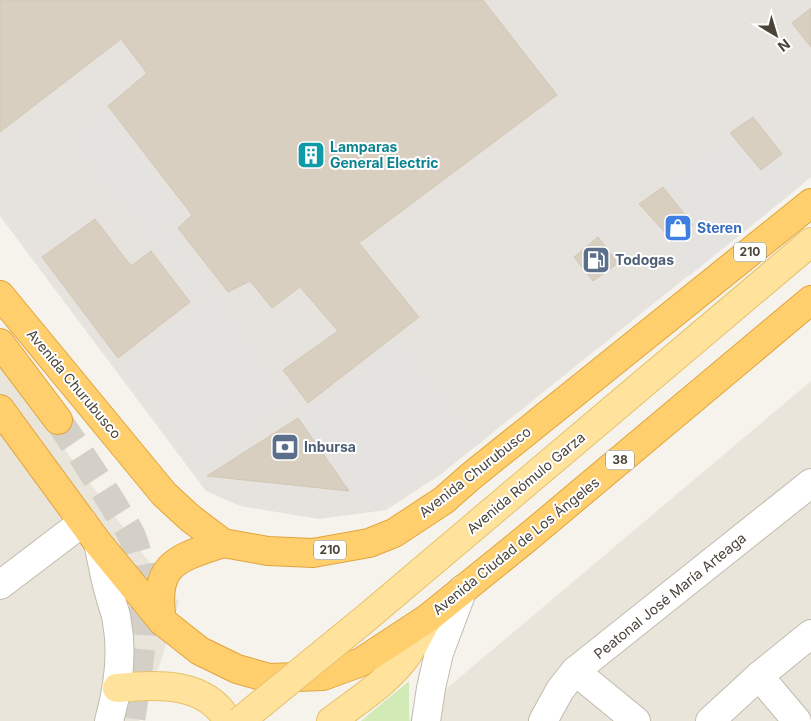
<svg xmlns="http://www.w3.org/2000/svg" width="811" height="721" font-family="Inter,sans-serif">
<rect width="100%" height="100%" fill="#f6f3ec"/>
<g fill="#eae5da">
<polygon points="0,363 179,602 153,686 139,721 0,721"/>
<polygon points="811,381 811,721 408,721"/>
</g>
<polygon fill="#e6e2dd" points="0,0 811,0 811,177 440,475 386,510 319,519 240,506 206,491 0,216"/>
<polygon fill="#d2eab5" points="409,681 409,721 361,721"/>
<g fill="#e5e3e0">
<polygon points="104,108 183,211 167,226 230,311 288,402 199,468 120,366 201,301 66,141"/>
<polygon points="730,133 760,170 782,154 803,184 690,275 675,255 702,233 664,185"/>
<polygon points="397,336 482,442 369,512 298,418"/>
</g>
<g fill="#d8cfc1" stroke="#d3c7b4">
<polygon points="0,0 483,0 557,95 359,243 419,317 308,403 283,370 338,331 300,287 272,308 250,281 228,292 178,228 192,215 108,106 147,73 121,39 0,132"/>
<polygon points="811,8 811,47 792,23"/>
<polygon points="753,117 782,154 761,170 730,133"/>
<polygon points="663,187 693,225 673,241 639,204"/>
<polygon points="95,219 131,266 151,251 190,302 118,358 42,257"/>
<polygon points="598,237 618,263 593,281 574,257"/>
<polygon points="298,418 349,491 207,476"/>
</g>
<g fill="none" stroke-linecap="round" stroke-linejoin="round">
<path stroke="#d4d0c8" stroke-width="28" stroke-dasharray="28 14" stroke-linecap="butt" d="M58,420c19,28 38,57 56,86 6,11 15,22 19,33 20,51 6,129 -2,182"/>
<defs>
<g id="minor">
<path d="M98,543c4,16 6,33 11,49 2,10 7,20 8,30 6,33 1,67 -8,99"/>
<polyline points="0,585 83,522"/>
<polyline points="575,671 636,721"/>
<polyline points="759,676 797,721"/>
<polyline points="426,721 431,688 439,653 463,589"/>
<polyline points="543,721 560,690 575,671 811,483"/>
<polyline points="710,721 759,676 811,634"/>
</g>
<g id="major">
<polyline points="611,411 811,242"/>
<path d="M117,688c38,-4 89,-7 111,33"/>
<path d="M331,721c26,-20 57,-39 76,-66 8,-12 14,-25 21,-37"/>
</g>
<g id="highway">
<polyline points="0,295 164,494 190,518 223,543 268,551 313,553 369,543 394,533 444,500 470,477 811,203"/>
<polyline points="0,343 58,420"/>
<polyline points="0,409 98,543 162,621 200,651 237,669 269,678 323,676 361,662 428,618 527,538 811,300"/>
<path d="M162,621c-9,-57 13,-62 61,-78"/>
</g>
</defs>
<use href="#minor" stroke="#c2bbae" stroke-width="30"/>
<use href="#major" stroke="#e6c16a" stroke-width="30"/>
<use href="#highway" stroke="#e0a43c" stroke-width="30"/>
<use href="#minor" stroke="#fff" stroke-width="28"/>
<use href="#major" stroke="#ffe39c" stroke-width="28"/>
<use href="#highway" stroke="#ffcf6e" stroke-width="28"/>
<defs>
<polyline id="major-bridge" points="240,721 365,619 611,411"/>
</defs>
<use href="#major-bridge" stroke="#e6c16a" stroke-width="30" stroke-linecap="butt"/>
<use href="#major-bridge" stroke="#ffe39c" stroke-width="28"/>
</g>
<defs>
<symbol id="building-square" viewBox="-11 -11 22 22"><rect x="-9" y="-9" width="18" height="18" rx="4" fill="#0f9aa8" stroke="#fff"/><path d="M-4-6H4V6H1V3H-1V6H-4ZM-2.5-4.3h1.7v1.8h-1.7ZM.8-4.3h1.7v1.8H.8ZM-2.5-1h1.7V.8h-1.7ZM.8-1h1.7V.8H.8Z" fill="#fff"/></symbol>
<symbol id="shop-square" viewBox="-11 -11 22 22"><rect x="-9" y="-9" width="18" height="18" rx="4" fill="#3f7fe0" stroke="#fff"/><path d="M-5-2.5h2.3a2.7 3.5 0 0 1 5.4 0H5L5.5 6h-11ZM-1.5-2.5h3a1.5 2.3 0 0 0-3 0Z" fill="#fff"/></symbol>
<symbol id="fuel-square" viewBox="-11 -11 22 22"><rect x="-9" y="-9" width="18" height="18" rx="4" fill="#5c6f8a" stroke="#fff"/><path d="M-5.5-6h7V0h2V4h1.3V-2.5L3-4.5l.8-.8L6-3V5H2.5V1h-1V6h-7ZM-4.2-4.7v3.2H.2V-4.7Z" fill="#fff"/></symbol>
<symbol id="bank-square" viewBox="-11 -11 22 22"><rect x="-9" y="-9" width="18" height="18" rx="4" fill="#5c6f8a" stroke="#fff"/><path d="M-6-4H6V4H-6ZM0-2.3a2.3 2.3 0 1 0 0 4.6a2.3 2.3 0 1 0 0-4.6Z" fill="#fff"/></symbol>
</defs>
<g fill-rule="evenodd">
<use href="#building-square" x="295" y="139" width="32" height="32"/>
<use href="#shop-square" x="662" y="212" width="32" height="32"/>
<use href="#fuel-square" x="580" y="244" width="32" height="32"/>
<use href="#bank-square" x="269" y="431" width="32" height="32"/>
</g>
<g text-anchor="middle" stroke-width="4" stroke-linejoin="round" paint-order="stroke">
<g fill="#fff" stroke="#817c74" stroke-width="1">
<rect x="734" y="242.5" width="32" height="19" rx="4"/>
<rect x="606" y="450.5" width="28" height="19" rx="4"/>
<rect x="314" y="540.5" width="32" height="19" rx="4"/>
</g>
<g font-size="12" font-weight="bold" fill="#4b4439">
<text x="750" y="256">210</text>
<text x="620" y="464">38</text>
<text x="330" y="554">210</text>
</g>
<g font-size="14" font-weight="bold" fill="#0d838f" stroke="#fff" text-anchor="start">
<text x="330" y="152">Lamparas<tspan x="330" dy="16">General Electric</tspan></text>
</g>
<g font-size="14" font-weight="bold" fill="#366cbe" stroke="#fff" text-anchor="start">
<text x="697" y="233">Steren</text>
</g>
<g font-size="14" font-weight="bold" fill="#4e5e75" stroke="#fff" text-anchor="start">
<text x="615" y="265">Todogas</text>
<text x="304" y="452">Inbursa</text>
</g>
<g font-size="14" fill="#4b4439" stroke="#fff">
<text transform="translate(74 384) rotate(50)" y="5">Avenida Churubusco</text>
<text transform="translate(475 472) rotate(-38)" y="5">Avenida Churubusco</text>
<text transform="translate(526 483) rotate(-40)" y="5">Avenida Rómulo Garza</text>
<text transform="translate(516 546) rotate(-39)" y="5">Avenida Ciudad de Los Ángeles</text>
<text transform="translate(670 596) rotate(-39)" y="5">Peatonal José María Arteaga</text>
</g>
</g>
<g transform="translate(776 35) rotate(142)" stroke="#ffffff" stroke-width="4" paint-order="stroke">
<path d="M0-4L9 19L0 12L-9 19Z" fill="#4b4439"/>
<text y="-8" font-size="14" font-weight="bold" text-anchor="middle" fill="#4b4439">N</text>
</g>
</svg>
